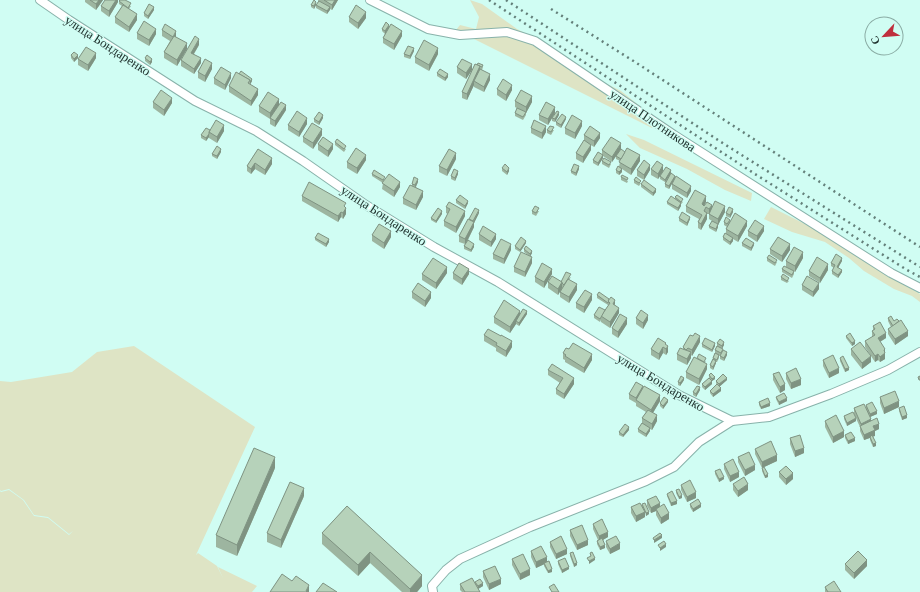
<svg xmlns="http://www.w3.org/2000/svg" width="920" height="592" font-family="'Crimson Pro',serif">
<rect width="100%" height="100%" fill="#d0fdf3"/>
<g fill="#dee4c5">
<polygon points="470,0 482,4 517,29 548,45 581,71 621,91 656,119 652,128 456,30 460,25 476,29 479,17"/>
<polygon points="626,134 644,140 752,193 751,201 725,190 687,169 640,148"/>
<polygon points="771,207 819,231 896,280 920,294 920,302 912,296 894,289 864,271 849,258 825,242 792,232 764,219"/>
<polygon points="134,346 255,427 196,555 198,553 217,566 223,578 218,567 257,586 252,592 0,592 0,491 1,492 9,490 23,500 34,516 48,518 69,535 73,531 69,534 48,517 34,515 24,500 9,489 1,491 0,490 0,381 11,382 72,372 97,352"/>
</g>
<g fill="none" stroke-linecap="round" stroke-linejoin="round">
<defs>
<g id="street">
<polyline points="40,0 69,20 195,101 256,131 303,161 366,205 434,247 498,282 679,395 732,421 769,417 831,394 888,370 920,352"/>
<polyline points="370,0 428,29 460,35 507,32 535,41 674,135 891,273 920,288"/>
<polyline points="433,592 432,586 446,570 460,559 530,527 646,481 674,467 699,442 732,421"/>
</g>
</defs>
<use href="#street" stroke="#88b2aa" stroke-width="10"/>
<use href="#street" stroke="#fff" stroke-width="8"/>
<g stroke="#64807a" stroke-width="2.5" stroke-dasharray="2 4" stroke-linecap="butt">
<polyline points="489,0 755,174 907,270 920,277"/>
<polyline points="506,0 721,142 920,267"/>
<polyline points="551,9 635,62 920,247"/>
</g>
</g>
<g fill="#9db5a0">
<polygon points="85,0 103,0 96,10 85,2"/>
<polygon points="118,0 118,2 109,17 101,11 101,6"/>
<polygon points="318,0 338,0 332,10 330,9 327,14 316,8 316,5 318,2"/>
<polygon points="119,1 131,6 129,9 137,20 129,32 115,23 115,17 122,6 119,4"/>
<polygon points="311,5 316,5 314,9 311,7"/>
<polygon points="154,10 148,19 144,16 144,13"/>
<polygon points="349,17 366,18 358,29 349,22"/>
<polygon points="389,27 402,36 394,50 383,43 383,38 385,34 382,31 382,29"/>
<polygon points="162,30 176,37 187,49 177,66 164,58 164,52 170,41 162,36"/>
<polygon points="137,33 156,34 149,46 137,39"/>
<polygon points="199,45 194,54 201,63 194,74 181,66 181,60"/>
<polygon points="414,51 410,59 404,57 404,54"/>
<polygon points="438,54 429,71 415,63 415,57"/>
<polygon points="71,55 78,58 74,62 71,58"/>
<polygon points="96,58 88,71 78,65 78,59"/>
<polygon points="145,58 152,62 150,65 145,61"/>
<polygon points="475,64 483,67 482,70 490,80 484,92 474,87 474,85 467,100 462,98 462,92"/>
<polygon points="457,67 472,70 466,79 457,73"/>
<polygon points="212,69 205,82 198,78 198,72"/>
<polygon points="437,73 448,77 445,81 437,76"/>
<polygon points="214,78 231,78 225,90 214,84"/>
<polygon points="252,81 250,84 258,95 251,106 229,92 229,86"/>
<polygon points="497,89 512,90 506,101 497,95"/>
<polygon points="515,101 532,102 526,113 526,115 523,120 515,116 515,113 520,110 515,107"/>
<polygon points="153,102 172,103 164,116 153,108"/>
<polygon points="279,105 270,119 259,112 259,106"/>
<polygon points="286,110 275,127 270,124 270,118"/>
<polygon points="555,113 548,125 539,120 539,115"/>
<polygon points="559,115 555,122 552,121 552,118"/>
<polygon points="323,118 319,125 314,122 314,119"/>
<polygon points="566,119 561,128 556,125 556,122"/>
<polygon points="307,124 299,137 288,130 288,125"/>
<polygon points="582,126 575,139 565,134 565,128"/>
<polygon points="531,128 546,132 542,139 531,133"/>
<polygon points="210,130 224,131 217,143 209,138 209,137 206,141 201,138 201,135"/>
<polygon points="547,130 554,130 551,135 547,133"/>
<polygon points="322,135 313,149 303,142 303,137"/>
<polygon points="584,135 600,138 594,147 591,145 591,150 583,163 576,159 576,153 584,141"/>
<polygon points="335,142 346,149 344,152 335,145"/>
<polygon points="318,144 333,149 328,157 318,150"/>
<polygon points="258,149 272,164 265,175 255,169 251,174 247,171 247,166"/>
<polygon points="621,149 612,162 603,156 603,158 598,166 593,163 593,160 602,154 602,150"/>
<polygon points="221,152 217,159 212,156 212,154"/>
<polygon points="616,156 640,161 631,175 622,169 622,172 619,175 616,173 616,170 619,167 620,161 616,159"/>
<polygon points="456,159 447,176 439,172 439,166"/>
<polygon points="366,160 357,174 347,168 347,162"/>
<polygon points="602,161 611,164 609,168 602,164"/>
<polygon points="502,168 509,171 507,175 502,171"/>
<polygon points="579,169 576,176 571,173 571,171"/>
<polygon points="651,169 663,171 671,173 675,178 691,191 687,198 672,189 672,184 669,189 665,187 665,182 660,179 660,176 663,173 658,179 651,175"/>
<polygon points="637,170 650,170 644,180 637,176"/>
<polygon points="372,174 400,187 394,197 382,189 383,183 372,176"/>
<polygon points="458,174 455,181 451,179 451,176"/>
<polygon points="621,177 628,181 627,183 621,180"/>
<polygon points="634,180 641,183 639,186 634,183"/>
<polygon points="418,182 416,187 423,197 416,210 403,204 403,198 412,185 412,184"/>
<polygon points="641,184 656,192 653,196 641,187"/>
<polygon points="302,196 346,208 346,214 343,219 341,217 338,222 302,201"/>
<polygon points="675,197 683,202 681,204 681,206 678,211 667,204 667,202 675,199"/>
<polygon points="456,200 468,203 465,209 456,203"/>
<polygon points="706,202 704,206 725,212 718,225 718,227 716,232 709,228 709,226 712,221 709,219 709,214 707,214 707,219 701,230 698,228 698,222 699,219 686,212 686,206"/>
<polygon points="446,207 465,216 456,233 444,226 444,221 448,214 446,213"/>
<polygon points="532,211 539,211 536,216 532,214"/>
<polygon points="733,212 730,218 726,216 726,213"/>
<polygon points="479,213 474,223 474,227 468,240 474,247 471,252 464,249 464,246 465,244 459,242 459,236 469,219"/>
<polygon points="442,214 436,223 431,220 431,218"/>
<polygon points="679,218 690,219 687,226 679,221"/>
<polygon points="730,221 747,226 738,242 733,239 733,241 730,245 723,240 723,237 726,233 726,229 727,227 724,225 724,222"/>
<polygon points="748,231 764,231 757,242 748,236"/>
<polygon points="479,234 496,239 491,247 479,240"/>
<polygon points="372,235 391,237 384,249 372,241"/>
<polygon points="315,238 329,242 326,247 315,240"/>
<polygon points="526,243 520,252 515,249 515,246"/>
<polygon points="742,243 754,245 751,251 742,246"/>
<polygon points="524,249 532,253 530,256 532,263 525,277 514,272 514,267 529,256 524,252"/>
<polygon points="770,249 790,250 782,262 770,254"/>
<polygon points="511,250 504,264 493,259 493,254"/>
<polygon points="767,258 777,262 775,266 767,261"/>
<polygon points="803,258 795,272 794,271 794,274 792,278 782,272 782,269 786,267 786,261"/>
<polygon points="842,261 838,267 842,272 838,278 832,274 832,271 834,268 831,266 831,263"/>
<polygon points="828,270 820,283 809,276 809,271"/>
<polygon points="447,273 436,289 422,280 422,274"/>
<polygon points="453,273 469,274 462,285 453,279"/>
<polygon points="552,274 544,288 535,282 535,277"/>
<polygon points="571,277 569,280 577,290 569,303 560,297 560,292 558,295 548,288 548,282 561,281"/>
<polygon points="781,277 789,281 787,283 781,280"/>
<polygon points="802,285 819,289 813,297 802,290"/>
<polygon points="412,292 431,298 425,307 412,298"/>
<polygon points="597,295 615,305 619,313 610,328 601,322 601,320 600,322 594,318 594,315 605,310 608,306 608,305 597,298"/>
<polygon points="592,300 584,313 576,308 576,303"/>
<polygon points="520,314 527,314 519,326 516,324 510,333 494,323 494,317"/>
<polygon points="636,318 648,320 643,329 636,324"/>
<polygon points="888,318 894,321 908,336 895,345 888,334 888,329 891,327 888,321"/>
<polygon points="627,324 618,338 612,334 612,328"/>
<polygon points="873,326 886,338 880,342 885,353 885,359 880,362 878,360 875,362 865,347 865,341 872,337 872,331 873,331"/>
<polygon points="484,335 512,347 506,357 496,351 496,348 484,341"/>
<polygon points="846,336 855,344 852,346 846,338"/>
<polygon points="700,342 692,356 691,355 691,358 687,365 677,360 677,354 683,349 683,347"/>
<polygon points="717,343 724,345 722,348 723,351 727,355 724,361 720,359 720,356 719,355 719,358 717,362 716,362 716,363 713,370 710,368 710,365 715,353 715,350 717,346"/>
<polygon points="702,344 715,346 712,352 702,347"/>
<polygon points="666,345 668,352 666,355 663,353 659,360 651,355 651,349"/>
<polygon points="851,349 871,362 862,369 851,355"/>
<polygon points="563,353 592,360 584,373 565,362 565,360 563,359"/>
<polygon points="840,358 849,370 845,372 840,361"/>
<polygon points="823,360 839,373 829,378 823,366"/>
<polygon points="706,361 705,363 707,369 699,385 686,378 686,372"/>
<polygon points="548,370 574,384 564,399 556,394 556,389 560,383 548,375"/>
<polygon points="786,373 801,385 791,389 786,379"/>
<polygon points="773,374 785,390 780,393 773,380"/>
<polygon points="709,375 715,379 712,381 712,384 705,390 702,387 702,384 709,378"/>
<polygon points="684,380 680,386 678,385 678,382"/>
<polygon points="727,380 719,387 721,391 713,397 710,393 710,391 717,385 716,383 716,381"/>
<polygon points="643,389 660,401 653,413 657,421 652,430 650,429 650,431 646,437 638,432 638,429 642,423 642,418 646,412 636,406 636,403 629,399 629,394"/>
<polygon points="700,390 696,397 693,395 693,392"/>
<polygon points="776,397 787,401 779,405 776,399"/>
<polygon points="880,397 899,407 884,414 880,403"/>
<polygon points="668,402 663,409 660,406 660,403"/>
<polygon points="759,402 770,406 761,409 759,405"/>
<polygon points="866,405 877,414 870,417 871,421 879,429 875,431 875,436 873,436 876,446 873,447 870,440 870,438 864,440 860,431 860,427 854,414 854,408 866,408"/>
<polygon points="899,408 907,418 902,420 899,411"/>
<polygon points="844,416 856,421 847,426 844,419"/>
<polygon points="825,421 844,437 833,443 825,427"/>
<polygon points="629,430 623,437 619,435 619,432"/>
<polygon points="845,435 855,441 848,444 845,438"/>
<polygon points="790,438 804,453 795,457 790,444"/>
<polygon points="755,449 777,461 762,468 755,454"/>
<polygon points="738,457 755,470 745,476 738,462"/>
<polygon points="724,464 739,477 730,482 724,469"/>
<polygon points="275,468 237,556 216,547 216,535"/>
<polygon points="762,468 768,477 765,478 762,471"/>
<polygon points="715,471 724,479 719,482 715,474"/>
<polygon points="779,472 793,479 786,485 779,477"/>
<polygon points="733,484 748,490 738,497 733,490"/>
<polygon points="681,485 696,498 687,502 681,490"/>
<polygon points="676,490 682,498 679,499 676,493"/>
<polygon points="667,494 677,504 671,506 667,496"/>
<polygon points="304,496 281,548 267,542 267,533"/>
<polygon points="647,500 660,507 669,519 661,524 656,515 656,511 651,513 647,506"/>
<polygon points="642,504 649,514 646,516 645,512 645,517 636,522 631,513 631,507 642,507"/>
<polygon points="690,504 701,507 693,512 690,507"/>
<polygon points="347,506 422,586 417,592 402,592 370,563 358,576 322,544 322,533"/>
<polygon points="593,524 608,537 603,540 605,548 600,550 597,544 597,541 598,540 593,529"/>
<polygon points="570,530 588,545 577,550 570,536"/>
<polygon points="606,541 620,549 610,554 606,547"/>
<polygon points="550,542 567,554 556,559 550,547"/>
<polygon points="531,551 547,562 552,572 548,573 544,566 544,564 536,568 531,557"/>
<polygon points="570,553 577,565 574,567 570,556"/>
<polygon points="512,559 530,575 520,580 512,565"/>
<polygon points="558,561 569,569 562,573 558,564"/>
<polygon points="845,564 867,566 854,579 845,570"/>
<polygon points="483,571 501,584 489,590 483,577"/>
<polygon points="475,582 483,586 478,589 480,592 462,592 460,590 460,584 475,584"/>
<polygon points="825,587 841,592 825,592"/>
</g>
<g fill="#7f9382">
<polygon points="99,0 103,0 96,10 96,4"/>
<polygon points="116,0 118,0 118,2 109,17 109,11"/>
<polygon points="335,0 338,0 332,10 332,5"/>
<polygon points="316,2 316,5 314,9 314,6"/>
<polygon points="154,7 154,10 148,19 148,16"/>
<polygon points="330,7 330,10 327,14 327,11"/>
<polygon points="366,12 366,18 358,29 358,23"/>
<polygon points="137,14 137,20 129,32 129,27"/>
<polygon points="389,25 389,28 385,34 385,31"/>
<polygon points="156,29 156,34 149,46 149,40"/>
<polygon points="176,31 176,37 173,43 173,37"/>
<polygon points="402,31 402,36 394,50 394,44"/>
<polygon points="199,39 199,45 191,58 191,53"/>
<polygon points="187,43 187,49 177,66 177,60"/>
<polygon points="414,48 414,51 410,59 410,56"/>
<polygon points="438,48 438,54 429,71 429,65"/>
<polygon points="96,53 96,58 88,71 88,65"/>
<polygon points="78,55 78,58 74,62 74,59"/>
<polygon points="201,58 201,63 194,74 194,69"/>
<polygon points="152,59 152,62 150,65 150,62"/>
<polygon points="212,63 212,69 205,82 205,76"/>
<polygon points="472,64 472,70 466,79 466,73"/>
<polygon points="480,66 480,72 474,81 474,85 467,100 467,94"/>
<polygon points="231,73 231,78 225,90 225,85"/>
<polygon points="448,74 448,77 445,81 445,78"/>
<polygon points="490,74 490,80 484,92 484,87"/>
<polygon points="252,79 252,81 250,85 250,82"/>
<polygon points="512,85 512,90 506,101 506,95"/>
<polygon points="258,89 258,95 251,106 251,101"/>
<polygon points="532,96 532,102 526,113 526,107"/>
<polygon points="172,98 172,103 164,116 164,110"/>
<polygon points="279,99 279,105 270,119 270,113"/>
<polygon points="286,105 286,110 275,127 275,121"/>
<polygon points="555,107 555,113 548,125 548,119"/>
<polygon points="559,112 559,115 555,122 555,119"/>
<polygon points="323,115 323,118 319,125 319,122"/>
<polygon points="566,117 566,119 561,128 561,125"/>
<polygon points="307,118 307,124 299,137 299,132"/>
<polygon points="582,121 582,126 575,139 575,133"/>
<polygon points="224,125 224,131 217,143 217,137"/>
<polygon points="546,126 546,132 542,139 542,133"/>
<polygon points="322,129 322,135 313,149 313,143"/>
<polygon points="600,133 600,138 594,147 594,141"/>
<polygon points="209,134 209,137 206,141 206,138"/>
<polygon points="621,143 621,149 612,162 612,157"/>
<polygon points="333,144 333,149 328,157 328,151"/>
<polygon points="591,145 591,150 583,163 583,157"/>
<polygon points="221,149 221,152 217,159 217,156"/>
<polygon points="456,153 456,159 447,176 447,170"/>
<polygon points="366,155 366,160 357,174 357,168"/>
<polygon points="603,155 603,158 598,166 598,163"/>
<polygon points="640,155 640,161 631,175 631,169"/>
<polygon points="272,158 272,164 265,175 265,170"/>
<polygon points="255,163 255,169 251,174 251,169"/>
<polygon points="650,165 650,170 644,180 644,175"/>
<polygon points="663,165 663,171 658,179 658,174"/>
<polygon points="579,166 579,169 576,176 576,173"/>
<polygon points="509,168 509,171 507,175 507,172"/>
<polygon points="622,169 622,172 619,175 619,172"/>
<polygon points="671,170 671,173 665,182 665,180"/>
<polygon points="458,171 458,174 455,181 455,178"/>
<polygon points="675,176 675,178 669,189 669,186"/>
<polygon points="418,179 418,182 415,188 415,185"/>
<polygon points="400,182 400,187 394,197 394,191"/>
<polygon points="691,186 691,191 687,198 687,193"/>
<polygon points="656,189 656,192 653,196 653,193"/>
<polygon points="423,191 423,197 416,210 416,205"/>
<polygon points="706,196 706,202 702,210 702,204"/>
<polygon points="468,201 468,203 465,209 465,206"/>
<polygon points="681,203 681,206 678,211 678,208"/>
<polygon points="712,205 712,210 709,215 709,209"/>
<polygon points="725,206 725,212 718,225 718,219"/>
<polygon points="346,208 346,214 343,219 343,213"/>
<polygon points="733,209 733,212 730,218 730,215"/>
<polygon points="479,210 479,213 474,223 474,227 465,245 465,239"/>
<polygon points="442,211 442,214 436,223 436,221"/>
<polygon points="465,211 465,216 456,233 456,227"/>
<polygon points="341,212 341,217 338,222 338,216"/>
<polygon points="707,213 707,219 701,230 701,224"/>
<polygon points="690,217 690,219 687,226 687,223"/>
<polygon points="747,221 747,226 738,242 738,236"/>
<polygon points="718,224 718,227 716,232 716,229"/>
<polygon points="764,226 764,231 757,242 757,236"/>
<polygon points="391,231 391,237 384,249 384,243"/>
<polygon points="496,234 496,239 491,247 491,242"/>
<polygon points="733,238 733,241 730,245 730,242"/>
<polygon points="329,239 329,242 326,247 326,244"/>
<polygon points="526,241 526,243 520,252 520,250"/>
<polygon points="754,243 754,245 751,251 751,248"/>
<polygon points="474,244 474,247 471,252 471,250"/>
<polygon points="511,244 511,250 504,264 504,259"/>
<polygon points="790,244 790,250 782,262 782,256"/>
<polygon points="532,251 532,253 530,257 530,254"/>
<polygon points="803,252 803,258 795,272 795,266"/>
<polygon points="532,257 532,263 525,277 525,272"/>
<polygon points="842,258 842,261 837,270 837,267"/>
<polygon points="828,264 828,270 820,283 820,278"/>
<polygon points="447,267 447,273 436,289 436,283"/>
<polygon points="469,269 469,274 462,285 462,279"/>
<polygon points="552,269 552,274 544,288 544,282"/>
<polygon points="842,270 842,272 838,278 838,275"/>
<polygon points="562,282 562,288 558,295 558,289"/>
<polygon points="819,283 819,289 813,297 813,292"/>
<polygon points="577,284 577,290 569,303 569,297"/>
<polygon points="431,292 431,298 425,307 425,301"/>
<polygon points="592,294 592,300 584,313 584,307"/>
<polygon points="615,300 615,305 613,304"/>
<polygon points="619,308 619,313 610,328 610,322"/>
<polygon points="520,311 520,316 516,321 516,324 510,333 510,327"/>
<polygon points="527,311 527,314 519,326 519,323"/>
<polygon points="648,315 648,320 643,329 643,323"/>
<polygon points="627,318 627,324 618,338 618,332"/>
<polygon points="908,331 908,336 895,345 895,339"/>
<polygon points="886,333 886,338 878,343 878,338"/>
<polygon points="700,336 700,342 692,356 692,350"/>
<polygon points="512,341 512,347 506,357 506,351"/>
<polygon points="855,341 855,344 852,346 852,343"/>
<polygon points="724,342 724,345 722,349 722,346"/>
<polygon points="715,343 715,346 712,352 712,350"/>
<polygon points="668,346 668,352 666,355 666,349"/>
<polygon points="663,347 663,353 659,360 659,354"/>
<polygon points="885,349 885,359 880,362 880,357 884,350"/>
<polygon points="691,352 691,358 687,365 687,359"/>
<polygon points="727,352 727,355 724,361 724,358"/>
<polygon points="592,354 592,360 584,373 584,368"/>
<polygon points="878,354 878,360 875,362 875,356"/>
<polygon points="871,356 871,362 862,369 862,363"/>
<polygon points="716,361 716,363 713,370 713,367"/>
<polygon points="707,364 707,369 699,385 699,379"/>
<polygon points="839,368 839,373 829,378 829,373"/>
<polygon points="849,368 849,370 845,372 845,369"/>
<polygon points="715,377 715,379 712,381 712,384 705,390 705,387 712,381 712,379"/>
<polygon points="574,378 574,384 564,399 564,394"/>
<polygon points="684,378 684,380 680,386 680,383"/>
<polygon points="727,378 727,380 719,387 719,384"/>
<polygon points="801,379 801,385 791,389 791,383"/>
<polygon points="785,384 785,390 780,393 780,387"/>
<polygon points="643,386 643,392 636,400 636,398"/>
<polygon points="700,387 700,390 696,397 696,394"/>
<polygon points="721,388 721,391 713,397 713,394"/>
<polygon points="660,395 660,401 651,416 651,410"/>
<polygon points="787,398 787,401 779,405 779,402"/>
<polygon points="668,400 668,402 663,409 663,406"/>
<polygon points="899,401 899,407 884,414 884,408"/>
<polygon points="770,403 770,406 761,409 761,407"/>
<polygon points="877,411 877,414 870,417 870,414"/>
<polygon points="657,415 657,421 652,430 652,424"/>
<polygon points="907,415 907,418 902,420 902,417"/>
<polygon points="856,418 856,421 847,426 847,423"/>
<polygon points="871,419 871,425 861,428 861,424"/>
<polygon points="879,424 879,429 875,431 875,436 864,440 864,435 873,426"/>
<polygon points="629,427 629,430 623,437 623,435"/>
<polygon points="650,428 650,431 646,437 646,434"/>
<polygon points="844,431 844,437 833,443 833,437"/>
<polygon points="855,438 855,441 848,444 848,441"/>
<polygon points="876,443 876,446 873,447 873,444"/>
<polygon points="804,448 804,453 795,457 795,451"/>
<polygon points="777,455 777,461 762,468 762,462"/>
<polygon points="275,457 275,468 237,556 237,545"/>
<polygon points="755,465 755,470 745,476 745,470"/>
<polygon points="739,472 739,477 730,482 730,476"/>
<polygon points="793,473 793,479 786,485 786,479"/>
<polygon points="768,474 768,477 765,478 765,476"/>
<polygon points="724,477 724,479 719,482 719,479"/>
<polygon points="748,484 748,490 738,497 738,491"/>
<polygon points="304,488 304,496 281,548 281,540"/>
<polygon points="696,492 696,498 687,502 687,497"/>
<polygon points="682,495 682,498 679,499 679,497"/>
<polygon points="677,501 677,504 671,506 671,503"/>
<polygon points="660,503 660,509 656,509 656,511 651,513 651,508"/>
<polygon points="701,504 701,507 693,512 693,509"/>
<polygon points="645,512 645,517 636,522 636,516"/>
<polygon points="649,512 649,514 646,516 646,513"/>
<polygon points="669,513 669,519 661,524 661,518"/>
<polygon points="608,532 608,537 599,542 599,536"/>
<polygon points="662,535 662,538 654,543 654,540"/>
<polygon points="588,540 588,545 577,550 577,545"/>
<polygon points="620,543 620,549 610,554 610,549"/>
<polygon points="666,544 666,547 660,551 660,548"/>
<polygon points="605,545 605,548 600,550 600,547"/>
<polygon points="567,549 567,554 556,559 556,554"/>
<polygon points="370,552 370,563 358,576 358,565"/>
<polygon points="547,557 547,563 536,568 536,562"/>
<polygon points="595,558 595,560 589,564 589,561"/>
<polygon points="867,560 867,566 854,579 854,573"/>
<polygon points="577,563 577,565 574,567 574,564"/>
<polygon points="569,567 569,569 562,573 562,570"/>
<polygon points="530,569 530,575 520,580 520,574"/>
<polygon points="552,569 552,572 548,573 548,571"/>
<polygon points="422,575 422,586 417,592 410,592 410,589"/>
<polygon points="501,579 501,584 489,590 489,584"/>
<polygon points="483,583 483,586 478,589 478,586"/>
<polygon points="309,585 309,592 306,592 306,591"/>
</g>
<g fill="#b6d2ba" stroke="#7f9382">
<polygon points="90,0 99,0 96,4"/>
<polygon points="105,0 116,0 109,11 101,6"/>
<polygon points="120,0 125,0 131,3 128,8 119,1"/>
<polygon points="314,0 316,2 314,6 311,5"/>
<polygon points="324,0 335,0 332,5"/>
<polygon points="319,1 330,7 327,11 316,5"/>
<polygon points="149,4 154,7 148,16 144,13"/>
<polygon points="123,5 137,14 129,27 115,17"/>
<polygon points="356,5 366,12 358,23 349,17"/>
<polygon points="144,21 156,29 149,40 137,33"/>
<polygon points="386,22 389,25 385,31 382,29"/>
<polygon points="165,24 176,31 173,37 162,30"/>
<polygon points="391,24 402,31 394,44 383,38"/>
<polygon points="174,36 187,43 177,60 164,52"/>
<polygon points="195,36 199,39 191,53 201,58 194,69 181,60"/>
<polygon points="424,40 438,48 429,65 415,57"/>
<polygon points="408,46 414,48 410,56 404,54"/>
<polygon points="86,47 96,53 88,65 78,59"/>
<polygon points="74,52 78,55 74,59 71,55"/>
<polygon points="147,55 152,59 150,62 145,58"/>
<polygon points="205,59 212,63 205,76 198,72"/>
<polygon points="462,59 472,64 466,73 457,67"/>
<polygon points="478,63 483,65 482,67 477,65"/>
<polygon points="475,64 480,66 467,94 462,92"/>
<polygon points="221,67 231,73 225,85 214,78"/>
<polygon points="440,69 448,74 445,78 437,73"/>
<polygon points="480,69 490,74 484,87 474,81"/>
<polygon points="241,71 252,79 250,82 250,80 239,74"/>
<polygon points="236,72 250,80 248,83 258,89 251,101 229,86"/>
<polygon points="503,79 512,85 506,95 497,89"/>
<polygon points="161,90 172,98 164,110 153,102"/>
<polygon points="521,90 532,96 526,107 515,101"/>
<polygon points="268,92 279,99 270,113 259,106"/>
<polygon points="281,102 286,105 275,121 270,118"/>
<polygon points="546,102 555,107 548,119 539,115"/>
<polygon points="517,108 526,112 523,117 515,113"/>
<polygon points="297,111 307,118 299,132 288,125"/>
<polygon points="557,111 559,112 555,119 552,118"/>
<polygon points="319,112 323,115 319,122 314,119"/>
<polygon points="562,114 566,117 561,125 556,122"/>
<polygon points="572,115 582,121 575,133 565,128"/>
<polygon points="216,120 224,125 217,137 209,132"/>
<polygon points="534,120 546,126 542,133 531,128"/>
<polygon points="312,123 322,129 313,143 303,137"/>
<polygon points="550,126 554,127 551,132 547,130"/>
<polygon points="590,126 600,133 594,141 584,135"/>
<polygon points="206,128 210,130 209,132 209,134 206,138 201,135"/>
<polygon points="323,137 333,144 328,151 318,144"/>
<polygon points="611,137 621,143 612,157 602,150"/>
<polygon points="337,139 346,146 344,149 335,142"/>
<polygon points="584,140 591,145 583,157 576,153"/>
<polygon points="217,146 221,149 217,156 212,154"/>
<polygon points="356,148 366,155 357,168 347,162"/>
<polygon points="627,148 640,155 631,169 619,162"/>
<polygon points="258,149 272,158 265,170 255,163 251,169 247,166"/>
<polygon points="449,149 456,153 447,170 439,166"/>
<polygon points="621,149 625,152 621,159 616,156"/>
<polygon points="598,152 603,155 598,163 593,160"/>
<polygon points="604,158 611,162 609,165 602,161"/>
<polygon points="644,160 650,165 644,175 637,170"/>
<polygon points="657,161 663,165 658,174 651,169"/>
<polygon points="505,164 509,168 507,172 502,168"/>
<polygon points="574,164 579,166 576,173 571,171"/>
<polygon points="618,166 622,169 619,172 616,170"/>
<polygon points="666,167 671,170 665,180 660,176"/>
<polygon points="454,169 458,171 455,178 451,176"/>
<polygon points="374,170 385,177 383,180 372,174"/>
<polygon points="671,173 675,176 669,186 665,184"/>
<polygon points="389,174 400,182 394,191 382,183"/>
<polygon points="622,175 628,178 627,180 621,177"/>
<polygon points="676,176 691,186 687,193 672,184"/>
<polygon points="414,177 418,179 415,185 412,184"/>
<polygon points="636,177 641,181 639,183 634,180"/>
<polygon points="644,180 656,189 653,193 641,184"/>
<polygon points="309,182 346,203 344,206 346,208 343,213 341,212 338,216 302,196"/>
<polygon points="410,185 423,191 416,205 403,198"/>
<polygon points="695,190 706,196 702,204 704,206 707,202 712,205 709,209 706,207 704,211 707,213 701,224 698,222 702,215 686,206"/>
<polygon points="460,195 468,201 465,206 456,200"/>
<polygon points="677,195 683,199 681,202 675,197"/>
<polygon points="671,196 681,203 678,208 667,202"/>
<polygon points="715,201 725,206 718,219 709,214"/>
<polygon points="449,202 465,211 456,227 444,221 450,209 446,207"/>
<polygon points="535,206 539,208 536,213 532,211"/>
<polygon points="729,207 733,209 730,215 726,213"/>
<polygon points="438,208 442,211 436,221 431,218"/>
<polygon points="475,208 479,210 473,221 469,219"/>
<polygon points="682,212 690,217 687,223 679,218"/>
<polygon points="735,213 747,221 738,236 726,229"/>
<polygon points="726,217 730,220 727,224 724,222"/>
<polygon points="468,219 474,222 465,239 459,236"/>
<polygon points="755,220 764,226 757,236 748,231"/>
<polygon points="712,221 718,224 716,229 709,226"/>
<polygon points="379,224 391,231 384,243 372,235"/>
<polygon points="483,226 496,234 491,242 479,234"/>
<polygon points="318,233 329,239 326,244 315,238"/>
<polygon points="725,233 733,238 730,242 723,237"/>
<polygon points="521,237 526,241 520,250 515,246"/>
<polygon points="778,237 790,244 782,256 770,249"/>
<polygon points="746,238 754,243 751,248 742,243"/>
<polygon points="501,239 511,244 504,259 493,254"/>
<polygon points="468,240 474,244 471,250 464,246"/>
<polygon points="526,246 532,251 530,254 524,249"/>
<polygon points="794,247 803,252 795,266 786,261"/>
<polygon points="521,252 532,257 525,272 514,267"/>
<polygon points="836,254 842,258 837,267 842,270 838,275 832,271 835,265 831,263"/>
<polygon points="769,255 777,260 775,263 767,258"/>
<polygon points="817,257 828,264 820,278 809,271"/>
<polygon points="433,258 447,267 436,283 422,274"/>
<polygon points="459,263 469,269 462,279 453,273"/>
<polygon points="542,263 552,269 544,282 535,277"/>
<polygon points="784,266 794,271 792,275 782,269"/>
<polygon points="566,272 571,274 564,285 562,283 562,282 561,282"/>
<polygon points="783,274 789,278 787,281 781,277"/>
<polygon points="552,276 562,282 558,289 548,282"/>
<polygon points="807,276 819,283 813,292 802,285"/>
<polygon points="568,279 577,284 569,297 560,292"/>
<polygon points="418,283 431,292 425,301 412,292"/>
<polygon points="585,290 592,294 584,307 576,303"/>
<polygon points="599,292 609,299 608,303 597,295"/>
<polygon points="611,297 615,300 613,304 619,308 610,322 601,316 610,303 608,301"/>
<polygon points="504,300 520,311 510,327 494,317"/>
<polygon points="599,307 605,310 600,319 594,315"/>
<polygon points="523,309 527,311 519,323 516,321"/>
<polygon points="641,310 648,315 643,323 636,318"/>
<polygon points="620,314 627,318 618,332 612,328"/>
<polygon points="891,316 894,321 897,319 899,321 893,326 888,318"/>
<polygon points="901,320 908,331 895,339 888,329"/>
<polygon points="880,322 886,333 878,338 885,349 884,350 885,353 880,357 878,354 875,356 865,341 875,335 872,331 875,329 873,326"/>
<polygon points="488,329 501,336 501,335 512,341 506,351 496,345 497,343 484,335"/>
<polygon points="695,333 700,336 692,350 688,348 686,350 683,347 690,335 693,336"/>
<polygon points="850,333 855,341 852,343 846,336"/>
<polygon points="658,338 666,343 665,344 668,346 666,349 663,347 659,354 651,349"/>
<polygon points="705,338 715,343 712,350 702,344"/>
<polygon points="720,339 724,342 722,346 717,343"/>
<polygon points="860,342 871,356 862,363 851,349"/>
<polygon points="573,343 592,354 584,368 565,356 566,355 563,353 566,348 569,349"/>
<polygon points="717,346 723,349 721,353 715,350"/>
<polygon points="680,348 691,352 687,359 677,354"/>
<polygon points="723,350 727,352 724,358 720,356"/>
<polygon points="715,353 719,355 717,360 713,358"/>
<polygon points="699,354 706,358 704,362 697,358"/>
<polygon points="833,355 839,368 829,373 823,360"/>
<polygon points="843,356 849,368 845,369 840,358"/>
<polygon points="694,357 707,364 699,379 686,372"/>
<polygon points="713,359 716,361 713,367 710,365"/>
<polygon points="552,364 574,378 564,394 556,389 563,378 548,370"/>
<polygon points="796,368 801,379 791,383 786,373"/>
<polygon points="779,372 785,384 780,387 773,374"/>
<polygon points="711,373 715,377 712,379 709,375"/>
<polygon points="723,374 727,378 719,384 716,381"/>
<polygon points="681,376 684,378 680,383 678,382"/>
<polygon points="920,376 920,380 919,380 918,377"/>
<polygon points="709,378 712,381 705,387 702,384"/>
<polygon points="636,382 643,386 636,398 629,394"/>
<polygon points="717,384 721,388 713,394 710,391"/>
<polygon points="644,386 660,395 651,410 636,400"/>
<polygon points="697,386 700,387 696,394 693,392"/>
<polygon points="895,391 899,401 884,408 880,397"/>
<polygon points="784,393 787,398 779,402 776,397"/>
<polygon points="664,397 668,400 663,406 660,403"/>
<polygon points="768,398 770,403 761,407 759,402"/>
<polygon points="872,402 877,411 870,414 866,405"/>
<polygon points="864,404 871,419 861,424 854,408"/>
<polygon points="904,406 907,415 902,417 899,408"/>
<polygon points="648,410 657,415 652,424 642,418"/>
<polygon points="853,412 856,418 847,423 844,416"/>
<polygon points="836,415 844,431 833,437 825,421"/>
<polygon points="877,418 879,424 873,426 875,430 864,435 860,426"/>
<polygon points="642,423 650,428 646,434 638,429"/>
<polygon points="625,424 629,427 623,435 619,432"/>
<polygon points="851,432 855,438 848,441 845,435"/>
<polygon points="800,435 804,448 795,451 790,438"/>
<polygon points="872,435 876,443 873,444 870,437"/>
<polygon points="771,441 777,455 762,462 755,449"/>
<polygon points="254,448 275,457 237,545 216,535"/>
<polygon points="749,452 755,465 745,470 738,457"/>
<polygon points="733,459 739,472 730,476 724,464"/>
<polygon points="786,466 793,473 786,479 779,472"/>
<polygon points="764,467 768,474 765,476 762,468"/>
<polygon points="720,469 724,477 719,479 715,471"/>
<polygon points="744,477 748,484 738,491 733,484"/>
<polygon points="690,480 696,492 687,497 681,485"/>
<polygon points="290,482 304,488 281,540 267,533"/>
<polygon points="679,489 682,495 679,497 676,490"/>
<polygon points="672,491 677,501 671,503 667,494"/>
<polygon points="656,496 660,503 651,508 647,500"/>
<polygon points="698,499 701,504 693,509 690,504"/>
<polygon points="640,503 645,512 636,516 631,507"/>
<polygon points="645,503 649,512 646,513 642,504"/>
<polygon points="664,504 669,513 661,518 656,509"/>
<polygon points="347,506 422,575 410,589 370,552 358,565 322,533"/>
<polygon points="602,519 608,532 599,536 593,524"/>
<polygon points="582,525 588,540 577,545 570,530"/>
<polygon points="660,533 662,535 654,540 653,538"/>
<polygon points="561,536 567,549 556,554 550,542"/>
<polygon points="616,536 620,543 610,549 606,541"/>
<polygon points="602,538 605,545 600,547 597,541"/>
<polygon points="664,541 666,544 660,548 658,545"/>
<polygon points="541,546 547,557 536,562 531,551"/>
<polygon points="858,551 867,560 854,573 845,564"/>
<polygon points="573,552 577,563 574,564 570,553"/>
<polygon points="592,552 595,558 589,561 587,558 591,556 590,553"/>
<polygon points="523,554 530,569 520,574 512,559"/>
<polygon points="565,558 569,567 562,570 558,561"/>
<polygon points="549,561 552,569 548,571 544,563"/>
<polygon points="495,566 501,579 489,584 483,571"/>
<polygon points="282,574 292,581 296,576 309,585 306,591 307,592 270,592"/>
<polygon points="472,578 480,592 465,592 460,584"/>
<polygon points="480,579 483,583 478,586 475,582"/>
<polygon points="834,581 841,592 828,592 825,587"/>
<polygon points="323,583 337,592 316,592"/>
<polygon points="554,584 559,592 552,592 549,587"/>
</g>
<g text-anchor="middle" stroke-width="3" stroke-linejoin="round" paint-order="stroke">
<g font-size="13" fill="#20322e" stroke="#d0fdf3">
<text transform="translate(108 45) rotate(33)" y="5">улица Бондаренко</text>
<text transform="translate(653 120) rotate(34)" y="5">улица Плотникова</text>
<text transform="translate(384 215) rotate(33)" y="5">улица Бондаренко</text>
<text transform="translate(661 382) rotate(31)" y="5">улица Бондаренко</text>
</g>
</g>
<g transform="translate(884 36) rotate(244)"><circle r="19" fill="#d0fdf3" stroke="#8aaca4"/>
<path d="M0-3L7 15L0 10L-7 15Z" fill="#bf2f3d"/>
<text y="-6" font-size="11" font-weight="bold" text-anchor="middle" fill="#20322e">С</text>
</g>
</svg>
